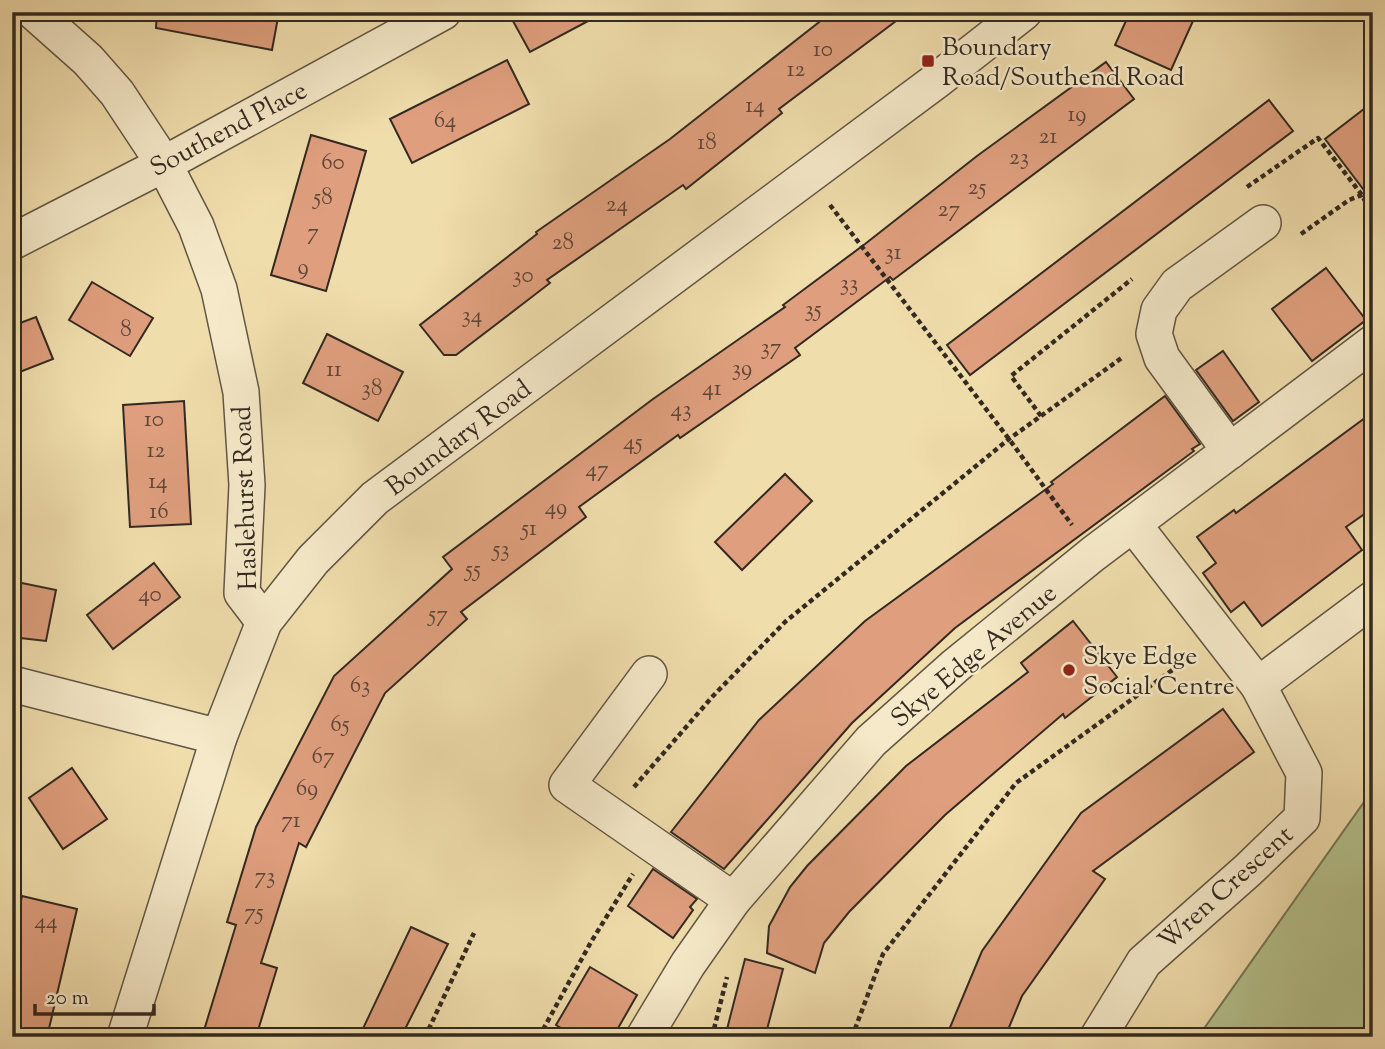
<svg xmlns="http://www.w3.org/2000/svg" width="1385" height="1049" font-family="'Sorts Mill Goudy',serif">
<rect width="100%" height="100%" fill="#f0ddac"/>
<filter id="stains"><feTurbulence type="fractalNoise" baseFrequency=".00286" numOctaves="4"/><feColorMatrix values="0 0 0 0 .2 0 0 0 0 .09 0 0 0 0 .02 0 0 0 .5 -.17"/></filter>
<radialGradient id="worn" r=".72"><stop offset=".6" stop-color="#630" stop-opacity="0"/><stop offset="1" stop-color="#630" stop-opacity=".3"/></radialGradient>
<polygon fill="#b5c28d" stroke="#747657" stroke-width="2" points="1373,792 1373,1037 1198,1037 1369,795"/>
<g fill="#df9f7e" stroke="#332921" stroke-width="2">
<polygon points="157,12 279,12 272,50 156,28"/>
<polygon points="508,12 605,12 530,52"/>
<polygon points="832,12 908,12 779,109 782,113 686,189 683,185 547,280 550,283 456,355 444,355 420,325 537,234 536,232 670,139"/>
<polygon points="1130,12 1197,12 1171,70 1115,45"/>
<polygon points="507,60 529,104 412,163 390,119"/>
<polygon points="1106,62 1134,99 893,280 890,277 795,348 800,355 680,438 678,435 579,507 586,517 461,612 467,619 385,693 306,847 299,843 261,963 277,968 256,1037 202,1037 236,925 227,922 256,827 334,676 452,569 443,557 653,399 785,307 783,305 865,244 977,156"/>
<polygon points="1269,100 1293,131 970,375 947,345"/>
<polygon points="1373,102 1373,202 1325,139"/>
<polygon points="311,135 366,151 326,291 271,275"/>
<polygon points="1326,268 1366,320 1312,361 1272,309"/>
<polygon points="92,282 153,318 130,356 69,320"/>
<polygon points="36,317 53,359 12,375 12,326"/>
<polygon points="327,334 403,372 378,421 303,383"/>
<polygon points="1223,351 1259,402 1233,421 1196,370"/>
<polygon points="1165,396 1200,444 1192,449 1194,451 955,628 852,723 724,869 671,832 759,720 865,621 1053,484 1051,482"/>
<polygon points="184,401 191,524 130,527 123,405"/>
<polygon points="1373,412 1373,508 1346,527 1362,550 1262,626 1244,602 1231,612 1203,573 1216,563 1197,537 1234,510 1236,513"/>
<polygon points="785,474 812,501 742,570 715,542"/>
<polygon points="154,563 180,597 113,649 87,615"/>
<polygon points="12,581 56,590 46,641 12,637"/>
<polygon points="1073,621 1117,677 1065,718 1063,714 945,815 849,912 824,943 815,973 767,953 769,926 790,887 807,866 906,766 1028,672 1021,663"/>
<polygon points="1223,709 1254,752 1093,871 1105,879 1022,996 1005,1037 946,1037 982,951 1081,813"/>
<polygon points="72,768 107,819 63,849 29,798"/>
<polygon points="653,869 697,899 690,907 693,910 673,938 628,906"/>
<polygon points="22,896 77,909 47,1037 12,1037 12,937"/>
<polygon points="411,927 448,944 401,1037 359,1037"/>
<polygon points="745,959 783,969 765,1037 725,1037"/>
<polygon points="590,967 637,995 613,1037 576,1037 556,1025"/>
</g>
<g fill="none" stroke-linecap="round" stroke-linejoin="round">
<defs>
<g id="minor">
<polyline points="34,12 88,60 117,93 164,164 196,226 219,289 241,392 247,485 242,593 264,622"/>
<polyline points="12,242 164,164 443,12"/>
<polyline points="1230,451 1162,358 1154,334 1159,310 1177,285 1263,223"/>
<polyline points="649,674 567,785 733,900"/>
<polyline points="12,684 219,737"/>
<polyline points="1258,685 1373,599"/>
<polyline points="125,1037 219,737 264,622 313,560 375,498 936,81 1024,12"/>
<polyline points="644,1037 688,964 733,900 871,741 955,666 1093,554 1373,343"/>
<polyline points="1098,1037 1144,962 1248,870 1302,818 1304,773 1258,685 1133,524"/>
</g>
</defs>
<use href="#minor" stroke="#625644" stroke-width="38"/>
<g stroke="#332921" stroke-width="4.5" stroke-dasharray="5 3.5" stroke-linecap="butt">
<polyline points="1247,187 1318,138 1362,195 1373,217"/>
<polyline points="830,205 1009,439 1072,525"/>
<polyline points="1301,234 1349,200 1362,195 1373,187"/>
<polyline points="1041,416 1011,376 1132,279"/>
<polyline points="634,787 713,696 785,622 1009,439 1123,357"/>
<polyline points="425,1037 474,933"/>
<polyline points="539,1037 591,942 633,874"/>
<polyline points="712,1037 727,977"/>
<polyline points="852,1037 883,954 1016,783 1189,658"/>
</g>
<use href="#minor" stroke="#f5e9c9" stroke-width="35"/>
</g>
<g fill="#8f2418" stroke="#f5e9c9" stroke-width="2.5">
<rect x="921" y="54" width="14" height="14" rx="3.5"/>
<circle cx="1069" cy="670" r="7"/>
</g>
<g text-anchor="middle" stroke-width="5" stroke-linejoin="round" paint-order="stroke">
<g font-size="23" fill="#5e4638">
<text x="823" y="56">10</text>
<text x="796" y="76">12</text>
<text x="755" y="112">14</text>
<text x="1077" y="121">19</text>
<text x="445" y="127">64</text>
<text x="1048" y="143">21</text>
<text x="707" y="149">18</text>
<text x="1019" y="164">23</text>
<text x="333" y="169">60</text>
<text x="977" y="194">25</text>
<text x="323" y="204">58</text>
<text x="617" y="211">24</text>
<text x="949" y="216">27</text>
<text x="313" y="239">7</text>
<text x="563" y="249">28</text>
<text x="893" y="259">31</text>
<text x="303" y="274">9</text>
<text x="523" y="282">30</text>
<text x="849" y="290">33</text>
<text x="813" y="316">35</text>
<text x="472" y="322">34</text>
<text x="126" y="336">8</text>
<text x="771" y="354">37</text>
<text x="742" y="375">39</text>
<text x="334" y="376">11</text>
<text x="372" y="395">38</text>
<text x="712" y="395">41</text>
<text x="681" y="416">43</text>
<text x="154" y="426">10</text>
<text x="633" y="449">45</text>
<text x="156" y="457">12</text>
<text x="597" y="476">47</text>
<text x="158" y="488">14</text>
<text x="556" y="514">49</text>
<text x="159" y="518">16</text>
<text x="529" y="535">51</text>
<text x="501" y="556">53</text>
<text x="473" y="576">55</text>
<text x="150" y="601">40</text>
<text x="438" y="621">57</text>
<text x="360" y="692">63</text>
<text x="340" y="731">65</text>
<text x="323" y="763">67</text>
<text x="307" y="795">69</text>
<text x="291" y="827">71</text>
<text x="265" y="883">73</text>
<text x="254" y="919">75</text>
<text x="46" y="928">44</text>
</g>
<g font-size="26" fill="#332921" stroke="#f5e9c9" text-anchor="start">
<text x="942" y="55">Boundary<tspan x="942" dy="30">Road/Southend Road</tspan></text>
<text x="1083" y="664">Skye Edge<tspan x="1083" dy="30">Social Centre</tspan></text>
</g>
<g font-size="26" fill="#332921" stroke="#f5e9c9">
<text transform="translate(228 128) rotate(-28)" y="9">Southend Place</text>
<text transform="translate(458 437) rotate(-37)" y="9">Boundary Road</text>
<text transform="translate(244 498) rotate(-92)" y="9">Haslehurst Road</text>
<text transform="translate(973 655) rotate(-40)" y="9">Skye Edge Avenue</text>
<text transform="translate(1225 887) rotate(-42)" y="9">Wren Crescent</text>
</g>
</g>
<rect width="1385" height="1049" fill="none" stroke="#f0ddac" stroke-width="42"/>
<rect x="14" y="14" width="1357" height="1021" fill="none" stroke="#332921" stroke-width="3.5"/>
<rect x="21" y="21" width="1343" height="1007" fill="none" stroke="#332921" stroke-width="2"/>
<path d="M35 1004v10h119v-10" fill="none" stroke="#332921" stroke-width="3.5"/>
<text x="46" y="1004" font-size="21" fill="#332921" stroke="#f5e9c9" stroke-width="5" paint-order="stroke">20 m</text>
<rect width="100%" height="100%" filter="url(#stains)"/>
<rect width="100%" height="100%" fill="url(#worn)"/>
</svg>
